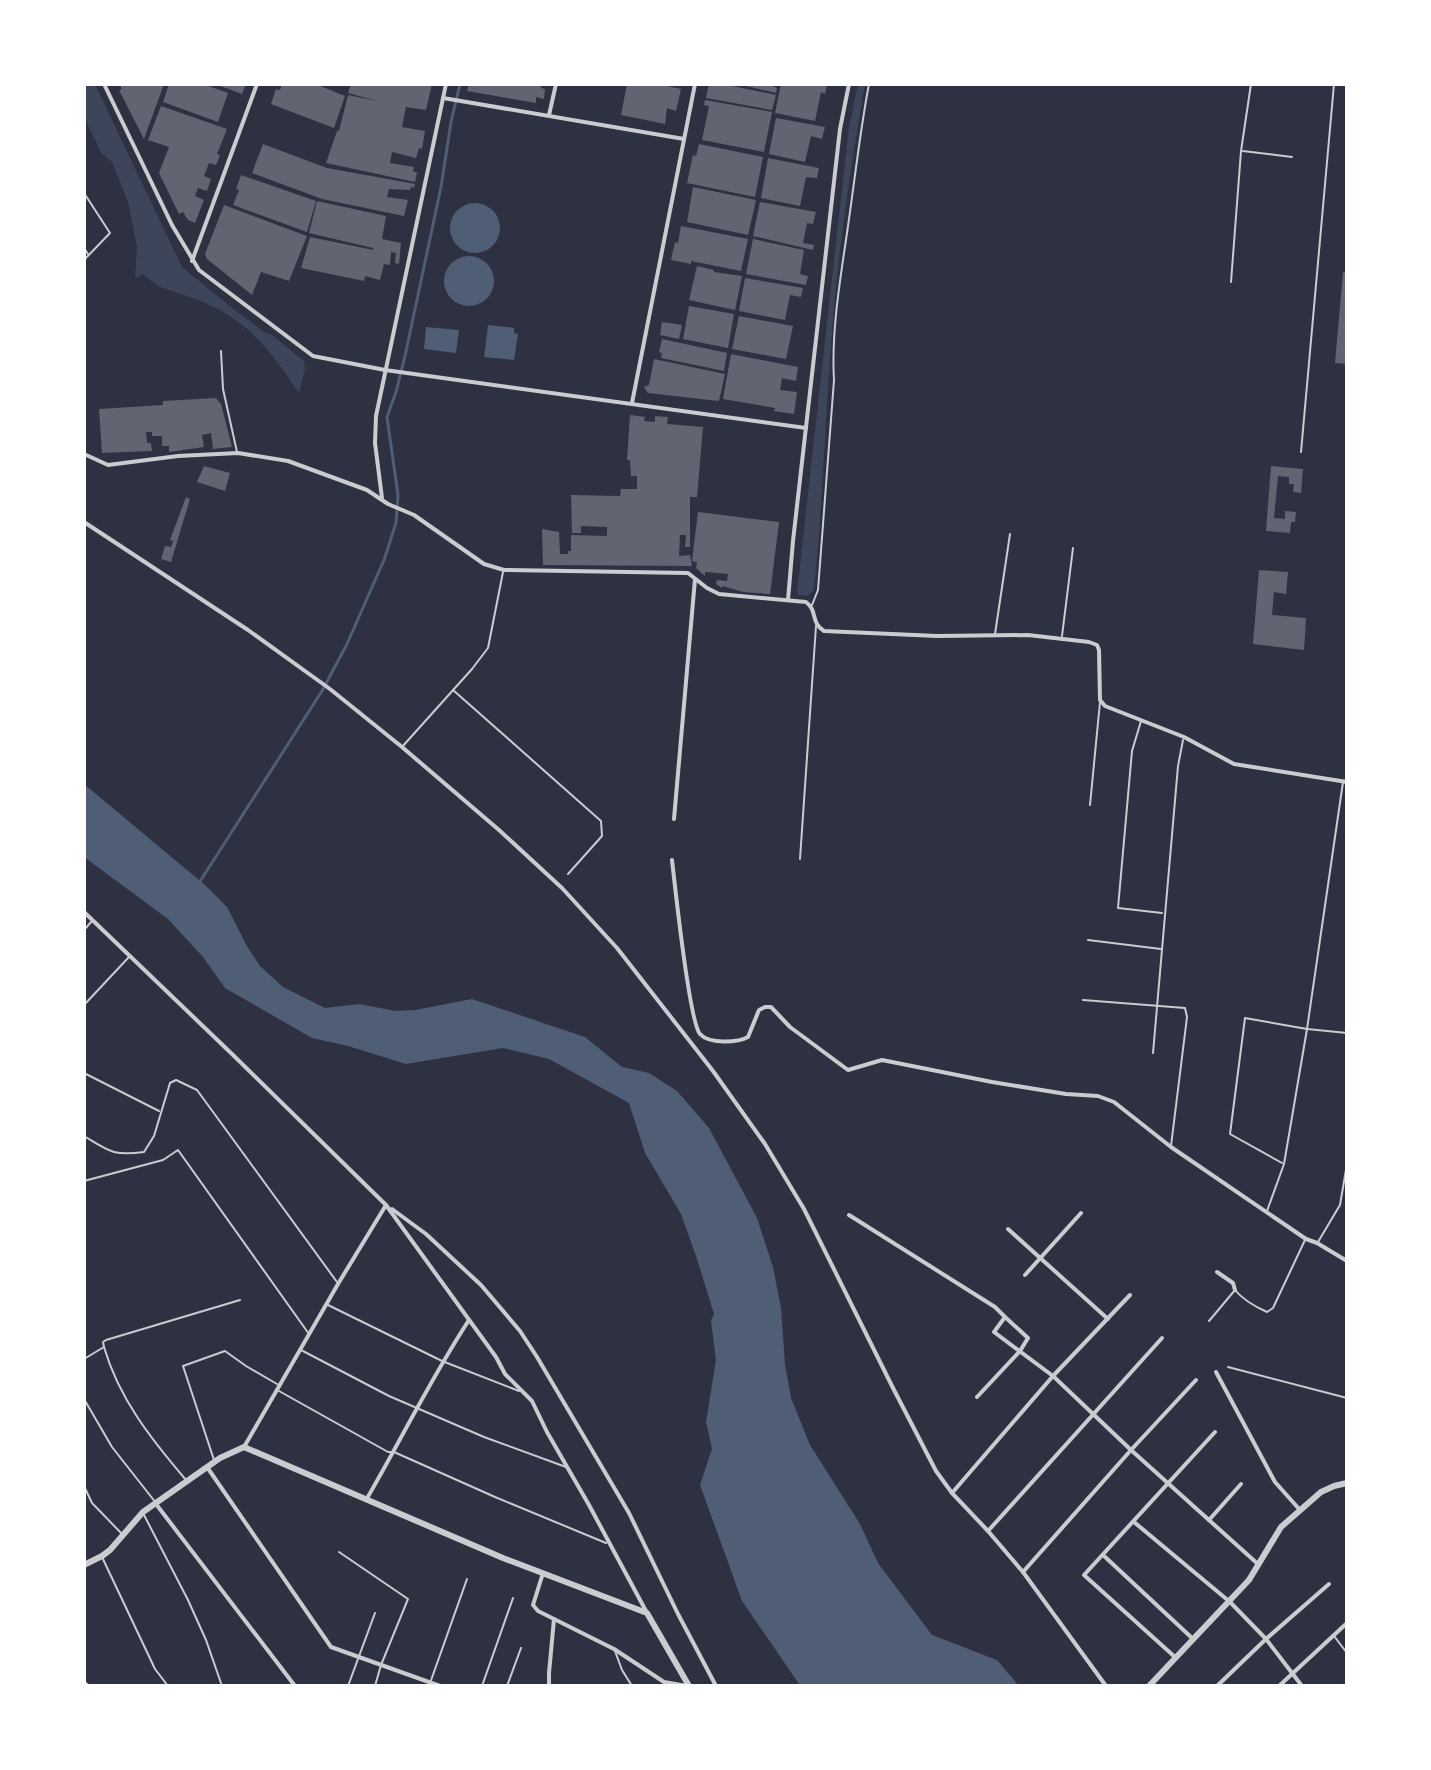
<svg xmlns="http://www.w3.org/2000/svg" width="1431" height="1770" font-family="Commissioner,sans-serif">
<rect width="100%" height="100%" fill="#2d3142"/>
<g fill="#3c4559">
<path d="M84,84h11l87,183 44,36 38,29 8,3 32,26 1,8 -6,24c-27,-40 -48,-70 -94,-90 -13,-6 -28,-10 -42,-15 -7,-2 -14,-10 -20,-14l-8,4 2,-31 -9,-45 -16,-40 -10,-8 -18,-37z"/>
<path d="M858,84h7c-14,82 -27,166 -33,249 -7,85 -9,171 -18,256l-4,5 -3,2 -9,-1 -1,-3 52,-465z"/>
</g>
<g fill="#4f5d75">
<circle cx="475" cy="228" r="25"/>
<circle cx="469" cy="281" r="25"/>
<polygon points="488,325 514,328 514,333 518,334 514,360 484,357"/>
<polygon points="426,327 459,330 456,353 424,349"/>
<polygon points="84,784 205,885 227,907 248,948 260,966 283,987 325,1008 359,1004 396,1011 415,1010 472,999 585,1037 622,1067 649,1073 677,1091 709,1128 757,1218 773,1267 781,1308 785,1364 791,1398 810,1445 860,1524 878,1563 932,1635 997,1660 1019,1686 802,1686 799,1684 742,1601 700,1485 712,1449 706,1422 716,1360 711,1321 714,1314 697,1259 681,1214 645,1153 629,1103 549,1059 503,1048 406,1064 348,1046 312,1038 225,988 203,957 168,919 84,857"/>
</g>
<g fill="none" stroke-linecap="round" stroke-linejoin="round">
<polyline stroke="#4f5d75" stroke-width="3" points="199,883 322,691 347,644 384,560 396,523 398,495 387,417 396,392 405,356 441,187 451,122 460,84"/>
</g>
<g fill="#626471">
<polygon points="119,84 164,84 144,139 119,90 122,89"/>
<polygon points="169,84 203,84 228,93 218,122 163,102"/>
<polygon points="215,84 246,84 242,94"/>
<polygon points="282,84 315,84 345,96 334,128 271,104 276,89 280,90"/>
<polygon points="351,84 432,84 426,110 406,107 402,127 425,131 422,149 419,148 416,158 392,152 390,163 414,167 413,172 417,172 415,182 326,163 337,131 339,131 348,95 377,101 348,93"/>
<polygon points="469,84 541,84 541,88 545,89 544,99 536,97 536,103 467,91"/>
<polygon points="627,84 658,84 681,89 676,111 667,108 665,124 621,115"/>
<polygon points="709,84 723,84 776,95 772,110 706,98"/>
<polygon points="738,84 775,84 774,87 777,88 776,93"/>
<polygon points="781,84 827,84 825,94 821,92 815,121 775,113"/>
<polygon points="705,100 772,112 764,152 702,140 709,106 704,105"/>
<polygon points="161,106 227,129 217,154 220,155 216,165 209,163 204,176 211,179 207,191 198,188 195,196 204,200 195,223 188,220 183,212 179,214 159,173 169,147 148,140"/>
<polygon points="776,118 825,127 822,139 811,136 805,162 769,154"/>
<polygon points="263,144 327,168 415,184 414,188 411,187 410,190 389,189 387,197 408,200 404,216 322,199 252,173"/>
<polygon points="699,144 763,157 755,197 687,183 693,155 696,156"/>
<polygon points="768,158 819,168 817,178 806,177 800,206 761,198"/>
<polygon points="241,175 316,201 307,232 233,205 239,190 236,189"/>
<polygon points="693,187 756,200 748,235 687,222"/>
<polygon points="317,201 386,216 382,239 401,243 399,264 395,263 396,253 391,252 390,265 384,264 380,280 365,276 364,281 301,268 310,237 373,250 373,248 309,233"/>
<polygon points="760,202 816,212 813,224 807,223 803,243 814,245 813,250 753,236"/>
<polygon points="224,205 307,236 289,281 261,272 252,295 207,259 205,254"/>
<polygon points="681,226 748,239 741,271 691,261 691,264 671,260 675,242 678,243"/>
<polygon points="753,239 804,250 800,274 808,276 806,285 746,274"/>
<polygon points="697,266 714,270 714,272 742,276 735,310 689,300"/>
<polygon points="1343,272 1347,272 1347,364 1335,363"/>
<polygon points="745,278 803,288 801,297 790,295 785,320 739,311"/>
<polygon points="689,306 734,314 728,348 683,339"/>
<polygon points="739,316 793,326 786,359 732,349"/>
<polygon points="662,322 682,325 679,339 660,335"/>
<polygon points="662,339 727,353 724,371 661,358 662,353 659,352"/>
<polygon points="731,354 798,367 796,381 782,378 780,390 797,392 794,414 774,411 775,408 723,399"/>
<polygon points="654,359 725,374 719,401 648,393 644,387 649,385"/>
<polygon points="216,398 221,404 232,447 213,449 211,433 202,435 204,447 169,452 169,446 162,446 162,436 152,436 152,432 146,432 147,443 151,443 152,451 102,453 99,409 163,405 163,401"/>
<polygon points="630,415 645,417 644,421 655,422 655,416 668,417 667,424 703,427 697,497 690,497 690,547 685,547 686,535 680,535 679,556 690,555 692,566 543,565 542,529 559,532 560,554 568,554 568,551 571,551 571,535 607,536 607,527 581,526 581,533 572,533 571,495 620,496 621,489 637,489 637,476 631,476 630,460 627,460"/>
<polygon points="204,466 230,473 225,491 197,482"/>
<polygon points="1271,466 1303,469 1301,493 1293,492 1294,484 1289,484 1289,477 1278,476 1274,518 1285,519 1285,511 1296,512 1295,522 1291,522 1290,533 1266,531"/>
<polygon points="186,497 190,499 171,562 161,559 165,546 171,547 173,541 170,540"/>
<polygon points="698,512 779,522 770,594 743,592 723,586 722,588 716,584 717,580 727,581 728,574 705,572 705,576 696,568 697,562 692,561"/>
<polygon points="1259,570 1288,572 1286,594 1274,592 1272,615 1306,618 1304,650 1253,644"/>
</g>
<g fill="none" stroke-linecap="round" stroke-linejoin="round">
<g stroke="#caccd0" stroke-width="2">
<polyline points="1143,84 1148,85"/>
<polyline points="1243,151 1292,157"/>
<polyline points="84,193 110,233 84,260"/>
<polyline points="84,248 88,254"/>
<polyline points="1231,282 1241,151 1251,84"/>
<polyline points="221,351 223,389 237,452"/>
<polyline points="1301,452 1334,84"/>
<path d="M812,605l6,-15 16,-210c-3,-50 7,-105 14,-154 7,-48 12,-95 21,-142"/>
<polyline points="995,634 1010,534"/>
<polyline points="1062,636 1073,548"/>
<polyline points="453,690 601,821 602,836 568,874"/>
<polyline points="1141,721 1132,751 1118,908 1162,913"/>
<polyline points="402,747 472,669 488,648 503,572"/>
<polyline points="1090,805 1100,702"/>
<polyline points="800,859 816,626"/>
<polyline points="84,930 92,921"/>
<polyline points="1088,940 1161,949"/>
<polyline points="1083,1000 1185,1008 1187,1017 1171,1146"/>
<polyline points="84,1005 129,957"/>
<polyline points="1153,1053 1178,766 1183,740"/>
<polyline points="84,1073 159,1111"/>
<path d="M84,1136c26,16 30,20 60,16l10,-16 16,-53 6,-3 21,10 140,192"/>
<polyline points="1282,1163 1230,1134 1245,1018 1307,1029 1347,1033"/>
<polyline points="84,1181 163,1160 178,1150 309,1334"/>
<polyline points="1267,1211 1284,1164 1307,1029 1343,782"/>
<polyline points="1318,1242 1340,1205 1347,1164"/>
<polyline points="328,1305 442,1361 519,1391"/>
<path d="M1209,1321l26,-31c8,10 21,17 32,22l6,-4 32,-68"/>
<path d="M104,1347c15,52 48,93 82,133"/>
<polyline points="301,1350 389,1396 484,1437 566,1467"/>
<polyline points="84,1359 104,1347 103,1342 106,1340 240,1300"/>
<polyline points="1228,1367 1347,1398"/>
<polyline points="279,1391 388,1452 394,1452 495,1497 606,1543"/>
<polyline points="84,1399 112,1447 156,1503"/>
<polyline points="214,1460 183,1366 225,1351 246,1366 277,1384"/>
<polyline points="84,1486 92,1503 123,1535"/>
<polyline points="143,1513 188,1600 206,1640 222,1686"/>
<polyline points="339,1552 408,1599 381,1665 375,1686"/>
<polyline points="102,1557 155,1669 168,1686"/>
<polyline points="1334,1636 1347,1653"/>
<polyline points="615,1651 622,1670 632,1686"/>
<polyline points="84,1681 89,1686"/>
<polyline points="348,1686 375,1613"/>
<polyline points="429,1686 467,1579"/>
<polyline points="482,1686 513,1598"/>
<polyline points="507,1686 521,1648"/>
</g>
<g stroke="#caccd0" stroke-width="4">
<polyline points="104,84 172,225 199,270 313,356 385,370 806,428"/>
<polyline points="443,98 684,139"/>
<polyline points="549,115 556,84"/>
<polyline points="192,261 257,84"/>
<polyline points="632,403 695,84"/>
<path d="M84,454l24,11 70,-9 60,-3 50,8 79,29 21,14 26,11 70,49 20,6 184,3 19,15 12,6 87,8c12,9 4,20 18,29l113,5 91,-1 61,7 8,3 2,5 1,50 5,6 79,31 50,27 113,18"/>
<polyline points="382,498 375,443 376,416 446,84"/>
<polyline points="84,522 248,630 330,689 402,747 499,830 562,888 617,948 713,1071 765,1144 804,1209 893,1388 936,1471 952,1493 988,1531 1023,1572 1106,1686"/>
<polyline points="788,600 793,541 840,129 849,84"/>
<polyline points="674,819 695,579"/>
<path d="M672,860c3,25 17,162 28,174 9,10 37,9 48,3l11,-27 6,-3h6l19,20 58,43 34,-10 110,22 74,12 32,2 16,6 57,45 135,92 11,4 30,18"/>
<polyline points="84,912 232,1054 386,1205 496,1357 505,1374 532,1401 547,1432 589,1505 646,1611"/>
<polyline points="392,1209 426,1234 481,1285 520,1331 537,1357 629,1513 678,1614 716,1686"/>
<polyline points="849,1215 995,1307 1005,1317 994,1332 1053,1376 1131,1450 1259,1565"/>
<polyline points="1008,1229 1108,1319"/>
<polyline points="1217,1272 1233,1283 1235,1290"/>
<polyline points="1025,1275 1081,1213"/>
<polyline points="1216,1372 1275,1482 1300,1510"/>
<polyline points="977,1397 1020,1351 1028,1338 1005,1317"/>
<polyline points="244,1447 338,1284 386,1205"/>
<polyline points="207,1467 331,1647 440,1686"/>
<polyline points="952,1493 1053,1376 1130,1295"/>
<path d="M366,1500c35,-60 65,-122 103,-180"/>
<polyline points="156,1504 295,1686"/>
<polyline points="1209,1520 1241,1484"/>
<polyline points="1134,1522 1230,1602 1266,1639 1302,1686"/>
<polyline points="988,1531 1162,1338"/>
<polyline points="1103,1555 1192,1638"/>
<polyline points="1023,1572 1131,1450 1196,1380"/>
<polyline points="543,1573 533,1605 538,1611 614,1649 664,1682 687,1686"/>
<polyline points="1176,1658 1084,1575 1215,1432"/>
<polyline points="549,1686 549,1673 554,1619"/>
<polyline points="1217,1686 1266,1639 1329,1584"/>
<polyline points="1279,1686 1347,1623"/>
</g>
<g stroke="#caccd0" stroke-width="6">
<polyline points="84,1565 102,1556 110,1550 143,1512 220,1458 244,1447 503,1558 647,1613 689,1686"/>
<polyline points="1149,1686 1249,1580 1281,1527 1321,1492 1334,1486 1347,1483"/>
</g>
</g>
<rect width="1431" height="1770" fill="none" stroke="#ffffff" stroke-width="172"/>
</svg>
